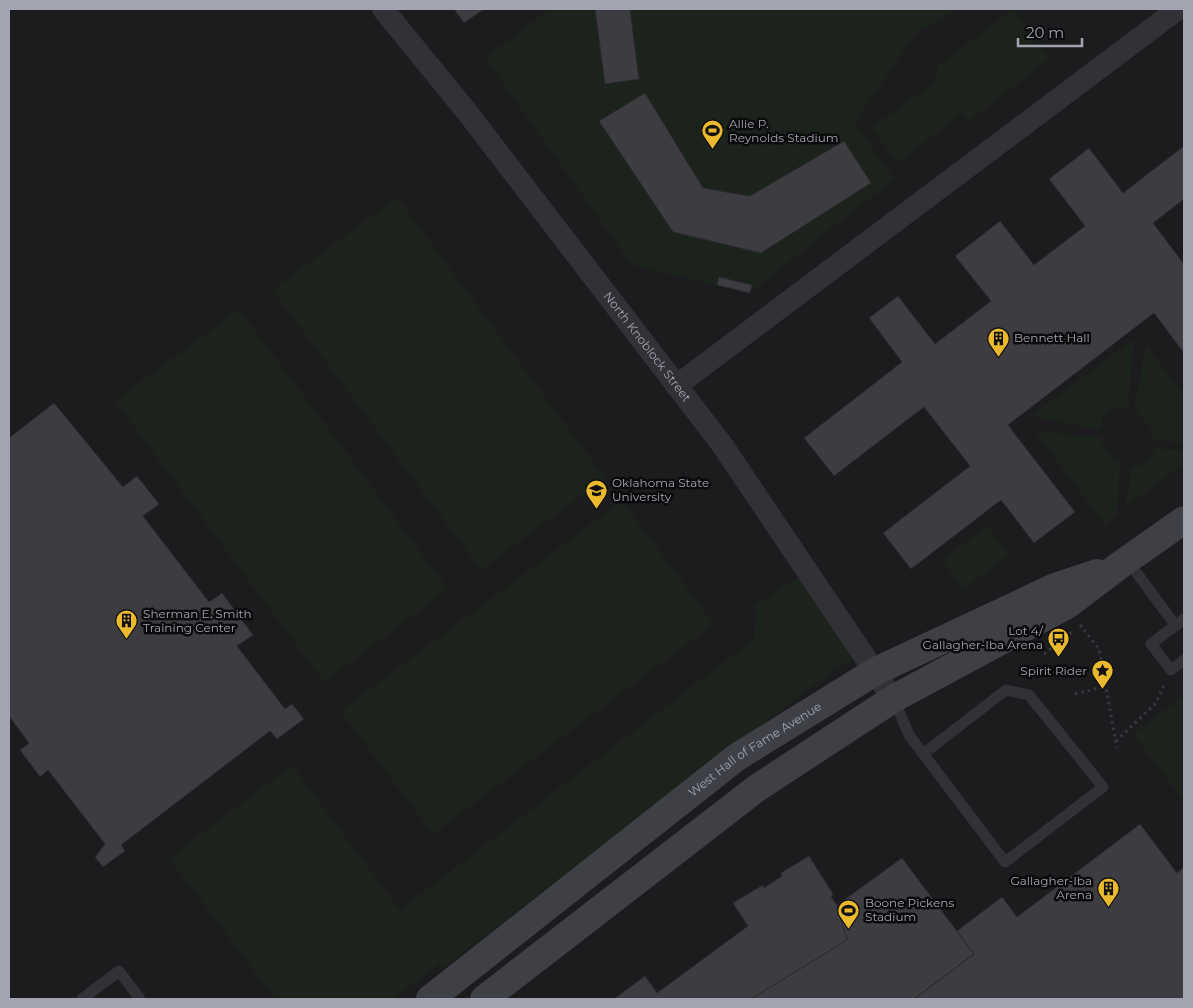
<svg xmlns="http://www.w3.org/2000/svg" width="1193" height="1008" font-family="Montserrat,sans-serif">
<rect width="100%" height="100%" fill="#100f11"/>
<polygon fill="#1c1c1e" points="9,9 1177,9 1184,18 1184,999 9,999"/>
<g fill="#1c231d">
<polygon points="550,9 957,9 917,32 855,122 894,179 750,293 632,265 485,58"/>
<polygon points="1014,9 1050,58 968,122 961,114 898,163 871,128 936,81 938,65"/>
<polygon points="397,197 605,478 481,570 272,290"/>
<polygon points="239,309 448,589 324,682 115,401"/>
<polygon points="1134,339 1128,407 1117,408 1102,417 1100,430 1031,416"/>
<polygon points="1146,346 1184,394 1184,443 1153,439 1151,428 1134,409"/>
<path d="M1035,431l66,6c2,12 7,19 19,24l-3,53 -12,11z"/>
<path d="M1155,448l29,3v13l-58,42 5,-38c16,-3 18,-5 24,-20z"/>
<polygon points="622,501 714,624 433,834 340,711"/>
<polygon points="987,526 1009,555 964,589 942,560"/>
<polygon points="808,571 864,654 833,671 444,967 440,964 393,999 275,999 169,858 292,765 400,910 754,639 756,604"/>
<polygon points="1184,696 1184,801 1133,734"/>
</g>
<g fill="#3c3c41" stroke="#2a2a2d">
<polygon points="454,9 484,9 464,23"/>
<polygon points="595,9 630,9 639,79 605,84"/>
<polygon points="645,93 703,188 750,196 844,141 871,183 761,253 673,232 599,121"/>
<polygon points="1184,146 1184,199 1153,223 1184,264 1184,353 1154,313 1008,425 1075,512 1034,543 1001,500 911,569 883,533 970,466 924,407 834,476 804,438 902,362 869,318 898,296 935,344 991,301 955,256 1000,221 1034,265 1085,226 1049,179 1089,148 1123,193"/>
<polygon points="719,277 752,285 750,293 717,285"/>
<polygon points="54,403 123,487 137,476 159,504 143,516 209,602 222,593 253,635 237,646 285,709 292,704 304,719 277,739 270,731 121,845 125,851 103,867 95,857 105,844 48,770 40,777 20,750 29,743 9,716 9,438"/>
<polygon points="1140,824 1177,873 1184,867 1184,999 914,999 974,954 957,931 1002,897 1017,917"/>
<polygon points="809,856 833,894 831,897 837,905 902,858 974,954 914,999 614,999 645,976 657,993 692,969 748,926 733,903 763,885 764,888 782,876 781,873"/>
<polygon points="809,856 833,894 831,897 837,905 847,940 751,999 614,999 645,976 657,993 748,926 733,903 763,885 764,888 782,876 781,873"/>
</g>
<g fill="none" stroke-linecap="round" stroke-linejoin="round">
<g stroke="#37383d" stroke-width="3" stroke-dasharray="2.5 4" stroke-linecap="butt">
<polyline points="1080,625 1099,649 1117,748"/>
<polyline points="1044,654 1073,631"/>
<polyline points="1075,694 1106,686"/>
<polyline points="1116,741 1156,703 1165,683"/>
</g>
<g stroke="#313136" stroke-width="11">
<polyline points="1127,560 1176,626"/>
<polyline points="1184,619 1151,644 1171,670 1184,660"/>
<polyline points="894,700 909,735 1005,862 1103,787 1029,695 1006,690 923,754"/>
<polyline points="82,999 119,971 140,999"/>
</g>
<g stroke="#313136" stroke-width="22">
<path id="s1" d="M383,9l84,103 256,334 170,253"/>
<polyline points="676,386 1178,9"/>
</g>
<g stroke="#3f4046" stroke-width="28">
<path id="s2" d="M430,999l307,-242 139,-86 179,-84 42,-14"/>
<polyline points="484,999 757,788 893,699 1067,605 1120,565 1184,520"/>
</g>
</g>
<defs>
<symbol id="stadium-pin" viewBox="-11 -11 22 30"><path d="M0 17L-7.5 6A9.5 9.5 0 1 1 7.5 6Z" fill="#ebb92d" stroke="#0b0b0c"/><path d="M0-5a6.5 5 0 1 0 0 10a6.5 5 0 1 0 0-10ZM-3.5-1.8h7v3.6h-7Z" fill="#111"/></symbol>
<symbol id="building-pin" viewBox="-11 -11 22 30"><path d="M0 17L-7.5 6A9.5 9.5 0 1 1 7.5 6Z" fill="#ebb92d" stroke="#0b0b0c"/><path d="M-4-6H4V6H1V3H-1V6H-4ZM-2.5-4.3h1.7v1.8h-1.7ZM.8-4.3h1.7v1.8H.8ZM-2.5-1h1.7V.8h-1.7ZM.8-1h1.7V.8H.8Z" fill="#111"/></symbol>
<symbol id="university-pin" viewBox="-11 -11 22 30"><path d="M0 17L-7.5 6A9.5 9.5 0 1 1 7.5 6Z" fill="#ebb92d" stroke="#0b0b0c"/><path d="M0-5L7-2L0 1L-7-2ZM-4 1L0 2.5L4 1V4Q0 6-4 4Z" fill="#111"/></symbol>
<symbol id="bus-pin" viewBox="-11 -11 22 30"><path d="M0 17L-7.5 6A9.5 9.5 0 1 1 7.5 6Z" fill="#ebb92d" stroke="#0b0b0c"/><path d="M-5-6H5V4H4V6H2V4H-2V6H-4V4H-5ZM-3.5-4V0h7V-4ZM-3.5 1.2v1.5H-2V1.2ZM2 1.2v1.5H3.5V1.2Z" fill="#111"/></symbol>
<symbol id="sight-pin" viewBox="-11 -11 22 30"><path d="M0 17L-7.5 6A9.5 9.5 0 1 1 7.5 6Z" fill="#ebb92d" stroke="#0b0b0c"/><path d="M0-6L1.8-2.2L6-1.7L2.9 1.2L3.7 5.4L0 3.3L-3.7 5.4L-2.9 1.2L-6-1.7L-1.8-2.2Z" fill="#111"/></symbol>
</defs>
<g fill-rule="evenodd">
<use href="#stadium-pin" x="700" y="118" width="25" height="34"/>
<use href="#building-pin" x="986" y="326" width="25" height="34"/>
<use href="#university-pin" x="584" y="478" width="25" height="34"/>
<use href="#building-pin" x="114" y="608" width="25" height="34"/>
<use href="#bus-pin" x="1046" y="626" width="25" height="34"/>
<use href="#sight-pin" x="1090" y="658" width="25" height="34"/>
<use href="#building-pin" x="1096" y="876" width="25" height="34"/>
<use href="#stadium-pin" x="836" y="898" width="25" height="34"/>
</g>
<g text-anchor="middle" stroke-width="5" stroke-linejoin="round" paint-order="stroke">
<g font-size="12" fill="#a1a5b1" stroke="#0b0b0c" text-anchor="start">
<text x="729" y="128">Allie P.<tspan x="729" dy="14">Reynolds Stadium</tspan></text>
<text x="1014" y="342">Bennett Hall</text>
<text x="612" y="487">Oklahoma State<tspan x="612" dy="14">University</tspan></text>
<text x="143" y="618">Sherman E. Smith<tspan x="143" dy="14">Training Center</tspan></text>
<text x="1043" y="635" text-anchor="end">Lot 4/<tspan x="1043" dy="14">Gallagher-Iba Arena</tspan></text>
<text x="1087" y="675" text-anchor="end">Spirit Rider</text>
<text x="1092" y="885" text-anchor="end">Gallagher-Iba<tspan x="1092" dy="14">Arena</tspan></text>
<text x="865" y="907">Boone Pickens<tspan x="865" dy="14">Stadium</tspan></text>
</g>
<g font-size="12" fill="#a1a5b1" stroke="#0b0b0c">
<text dy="4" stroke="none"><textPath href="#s1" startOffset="429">North Knoblock Street</textPath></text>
<text dy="4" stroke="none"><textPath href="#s2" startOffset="410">West Hall of Fame Avenue</textPath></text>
</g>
</g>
<rect width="1193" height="1008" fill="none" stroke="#a1a5b1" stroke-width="20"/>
<path d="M1018 38v8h64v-8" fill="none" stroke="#a1a5b1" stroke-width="2.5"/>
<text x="1026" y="38" font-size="15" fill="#a1a5b1" stroke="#0b0b0c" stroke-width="4" paint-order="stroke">20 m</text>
</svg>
